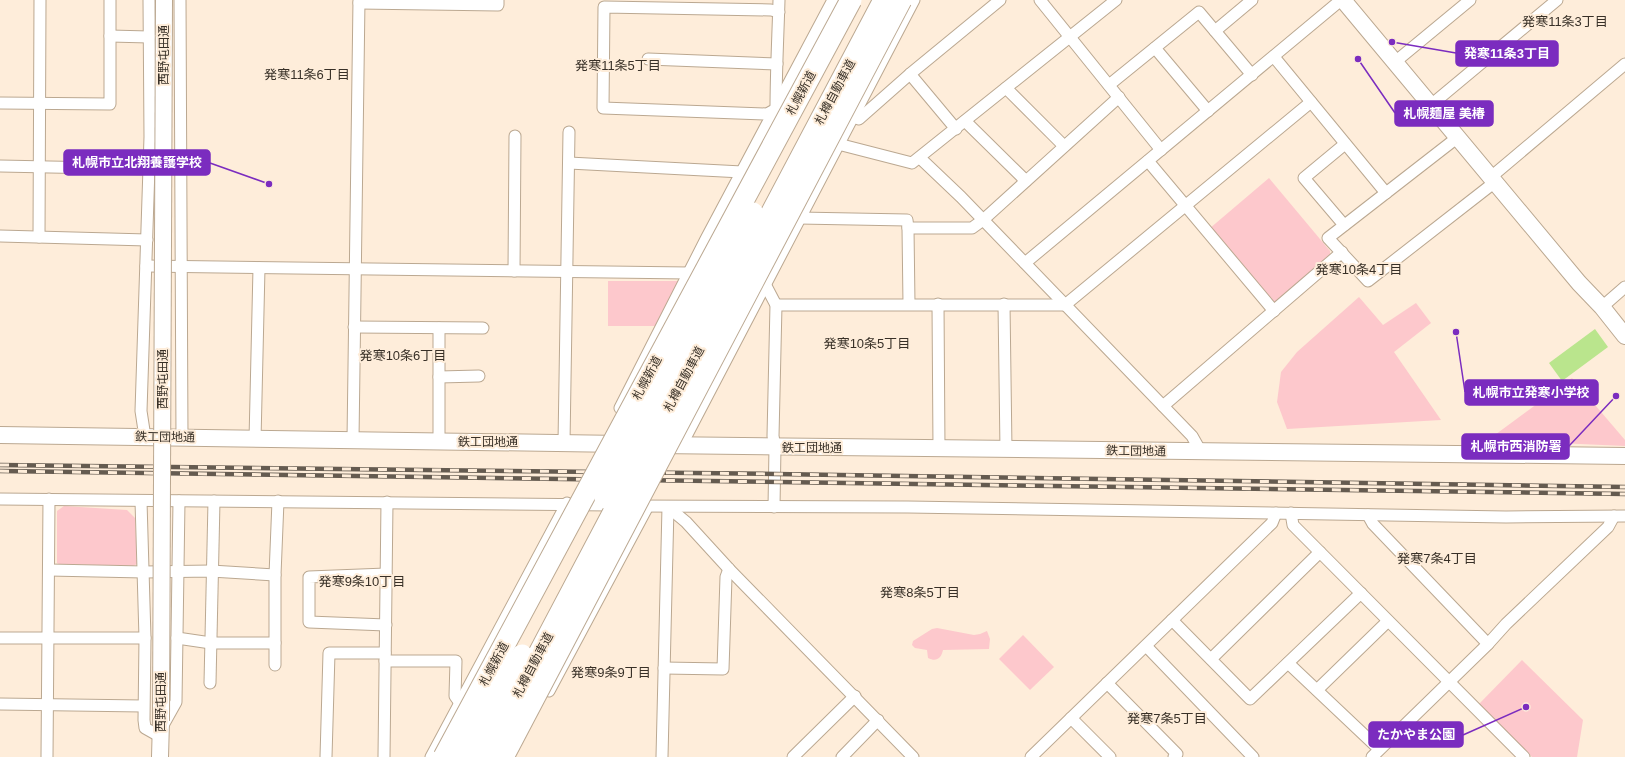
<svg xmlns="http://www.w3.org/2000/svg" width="1625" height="757" font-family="Helvetica,'Noto Sans JP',sans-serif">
<rect width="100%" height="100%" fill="#feedda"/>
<g fill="#fdc8cc">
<polygon points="1269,178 1330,251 1330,255 1274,303 1209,229"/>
<polygon points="608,281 680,281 657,326 608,326"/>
<polygon points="1359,297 1383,325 1416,303 1431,323 1394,352 1441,420 1287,429 1277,402 1281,372 1297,352"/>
<polygon points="1572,378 1625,440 1625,446 1488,440"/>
<polygon points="64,506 127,510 135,518 137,564 133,566 59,564 57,563 57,511"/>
<path d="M937,628l37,7 6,-1 7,-3 3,8 -1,10 -46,1c-2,9 -7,12 -15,8l-1,-8 -12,-2 -3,-3 1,-4 19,-12z"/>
<polygon points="1023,635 1054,667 1030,690 999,659"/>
<polygon points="1522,660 1583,720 1577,757 1532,757 1479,704"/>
</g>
<polygon fill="#bae58d" points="1595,329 1608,347 1562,381 1549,363"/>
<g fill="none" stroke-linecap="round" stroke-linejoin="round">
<defs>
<g id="street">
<polyline points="180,0 182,437"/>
<polyline points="1040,0 1161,150"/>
<polyline points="359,3 498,5 498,0"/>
<path d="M779,12l-8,-2 -167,-3 -1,101 164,6 9,-5c0,-37 2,-73 3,-109"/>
<polyline points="1215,31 1252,0"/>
<polyline points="110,36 149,37"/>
<polyline points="1155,48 1208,111"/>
<polyline points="1274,57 1386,193"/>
<polyline points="648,59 777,64"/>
<polyline points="1395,62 1470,0"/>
<polyline points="910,74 956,129"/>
<polyline points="1109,85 1199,12 1252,75"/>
<polyline points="1006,88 1064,146"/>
<polyline points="0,103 110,104 110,0"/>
<polyline points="1431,105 1557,0"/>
<polyline points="853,117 859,119 910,74 1000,0"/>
<polyline points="965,121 1026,181"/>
<polyline points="1458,137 1328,238 1368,281 1495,182"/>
<polyline points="838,144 912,163 1116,0"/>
<polyline points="920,158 961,197 1192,436 1201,452"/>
<polyline points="1148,161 1274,311"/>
<polyline points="569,163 742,172"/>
<polyline points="0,166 149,169"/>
<polyline points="1491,177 1625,64"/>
<polyline points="799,218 907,220 908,228 972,228 983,220 1119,97"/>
<polyline points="1344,225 1304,178 1345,144"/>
<polyline points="908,228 909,304"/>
<polyline points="0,236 147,240"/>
<polyline points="39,237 40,0"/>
<polyline points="1025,263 1341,0"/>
<polyline points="146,266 689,273"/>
<polyline points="514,271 515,136"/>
<polyline points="765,284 776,305 773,436 775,447 774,507"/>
<polyline points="938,304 939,449"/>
<polyline points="1004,304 1006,450"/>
<polyline points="776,305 1065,305 1311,102"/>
<polyline points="1602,307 1625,287"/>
<polyline points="354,327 483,328"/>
<polyline points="439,328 439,442"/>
<polyline points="439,377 479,376"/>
<polyline points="1163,406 1342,252"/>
<polyline points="620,408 706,239 833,0"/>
<polyline points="145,437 141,411 150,137 149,0"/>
<polyline points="255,440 259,268"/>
<polyline points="353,440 359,0"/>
<polyline points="564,443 569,132"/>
<polyline points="681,446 914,0"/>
<polyline points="0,499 611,505"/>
<polyline points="141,501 145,638 144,720 145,728 161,737"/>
<polyline points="632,506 908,507 1506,517 1625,516"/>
<polyline points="668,507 686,522 729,569 913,757"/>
<polyline points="1291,513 1293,525 1524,757"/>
<polyline points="1368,515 1373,524 1488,644"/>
<polyline points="49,570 144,572 211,571 275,575"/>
<polyline points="1172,620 1250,699 1361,593"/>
<polyline points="386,625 309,622 309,577 386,574"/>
<polyline points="0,638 145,638"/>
<polyline points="177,638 211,643 275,643"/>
<polyline points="1146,646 1253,757"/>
<polyline points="1211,659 1320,552"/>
<polyline points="385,661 456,661 455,696 460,703"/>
<polyline points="1288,663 1379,749"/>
<polyline points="275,665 275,575 278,501"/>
<polyline points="664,668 723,669 726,577 729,569"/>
<polyline points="210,683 214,501"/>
<polyline points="1107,683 1177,754 1174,757"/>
<polyline points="1317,690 1388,621"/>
<polyline points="549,691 648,506"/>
<polyline points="0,704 143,706"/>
<polyline points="1071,718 1110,757"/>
<polyline points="162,727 176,702 179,501"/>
<polyline points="47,757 49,499"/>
<polyline points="326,757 329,653 385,653"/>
<polyline points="384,757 387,502"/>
<polyline points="431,757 567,503"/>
<polyline points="662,757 668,507"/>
<polyline points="793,757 855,696"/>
<polyline points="842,757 878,720"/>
<polyline points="1031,757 1272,523 1276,513"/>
<polyline points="1372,757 1488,644 1506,624 1608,527 1614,516"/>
</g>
<g id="secondary">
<polyline points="1343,0 1579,283 1602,307 1625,336"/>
<polyline points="0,435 622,444"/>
<polyline points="657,445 1625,456"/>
<polyline points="160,757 161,721"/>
</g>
</defs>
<use href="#street" stroke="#bba891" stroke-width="13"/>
<use href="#secondary" stroke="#bba891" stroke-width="18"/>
<use href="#street" stroke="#fff" stroke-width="11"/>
<use href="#secondary" stroke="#fff" stroke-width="16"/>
<defs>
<g id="rail">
<polyline points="0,465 775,474 1625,487"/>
<polyline points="0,471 1625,494"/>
</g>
</defs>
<use href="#rail" stroke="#655b50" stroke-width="4.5"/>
<use href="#rail" stroke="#feedda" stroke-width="3" stroke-dasharray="9" stroke-linecap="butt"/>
<defs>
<polyline id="secondary-bridge" points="161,721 164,0"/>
<g id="highway-bridge">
<polyline points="605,498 753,213"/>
<polyline points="444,757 851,0"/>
<polyline points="465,757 522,655"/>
<polyline points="482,757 525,680 884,0"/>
<polyline points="503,757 901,0"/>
</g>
</defs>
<use href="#secondary-bridge" stroke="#bba891" stroke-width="18" stroke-linecap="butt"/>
<use href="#highway-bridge" stroke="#bba891" stroke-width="23" stroke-linecap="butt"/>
<use href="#secondary-bridge" stroke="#fff" stroke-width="16"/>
<use href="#highway-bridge" stroke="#fff" stroke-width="21"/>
</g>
<g text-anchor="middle" stroke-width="4" stroke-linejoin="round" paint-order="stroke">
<g font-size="12" fill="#383027" stroke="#feedda">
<text transform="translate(164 55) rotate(-90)" y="4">西野屯田通</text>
<text transform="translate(835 92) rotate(-62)" y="4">札樽自動車道</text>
<text transform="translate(801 93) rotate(-62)" y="4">札幌新道</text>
<text transform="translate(647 378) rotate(-62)" y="4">札幌新道</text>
<text transform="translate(163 379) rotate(-90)" y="4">西野屯田通</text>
<text transform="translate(684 379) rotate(-62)" y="4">札樽自動車道</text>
<text transform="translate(165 437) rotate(1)" y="4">鉄工団地通</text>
<text x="488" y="446">鉄工団地通</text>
<text x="812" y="452">鉄工団地通</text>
<text transform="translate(1136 451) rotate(1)" y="4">鉄工団地通</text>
<text transform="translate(494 664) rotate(-62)" y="4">札幌新道</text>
<text transform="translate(533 665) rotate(-62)" y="4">札樽自動車道</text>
<text transform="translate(161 702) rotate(-90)" y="4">西野屯田通</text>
</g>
<g font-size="13" fill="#383027" stroke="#feedda">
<text x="1565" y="26">発寒11条3丁目</text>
<text x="618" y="70">発寒11条5丁目</text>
<text x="307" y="79">発寒11条6丁目</text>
<text x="1359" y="274">発寒10条4丁目</text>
<text x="867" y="348">発寒10条5丁目</text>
<text x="403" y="360">発寒10条6丁目</text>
<text x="1437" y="563">発寒7条4丁目</text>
<text x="362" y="586">発寒9条10丁目</text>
<text x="920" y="597">発寒8条5丁目</text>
<text x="611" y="677">発寒9条9丁目</text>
<text x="1167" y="723">発寒7条5丁目</text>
</g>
</g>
<path fill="none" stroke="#7b2cbf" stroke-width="1.5" d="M1392 42L1456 53M1358 59L1395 113M269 184L210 163M1456 332L1465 392M1616 396L1569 446M1526 707L1463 735"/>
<g fill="#7b2cbf" stroke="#feedda" stroke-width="1.5">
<circle cx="1392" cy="42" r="4"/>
<circle cx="1358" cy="59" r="4"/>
<circle cx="269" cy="184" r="4"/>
<circle cx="1456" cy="332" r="4"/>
<circle cx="1616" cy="396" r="4"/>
<circle cx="1526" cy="707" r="4"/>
</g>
<g fill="#7b2cbf" stroke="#7b2cbf" stroke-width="1.5">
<rect x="1456" y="41" width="102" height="25" rx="4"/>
<rect x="1395" y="101" width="98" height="25" rx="4"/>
<rect x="64" y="150" width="146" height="25" rx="4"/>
<rect x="1465" y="380" width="133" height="25" rx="4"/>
<rect x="1462" y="434" width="107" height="25" rx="4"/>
<rect x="1369" y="722" width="94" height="25" rx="4"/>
</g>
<g font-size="13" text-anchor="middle" font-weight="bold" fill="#fff">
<text x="1507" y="58">発寒11条3丁目</text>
<text x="1444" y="118">札幌麺屋 美椿</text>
<text x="137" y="167">札幌市立北翔養護学校</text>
<text x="1531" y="397">札幌市立発寒小学校</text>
<text x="1516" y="451">札幌市西消防署</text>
<text x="1416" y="739">たかやま公園</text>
</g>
</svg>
